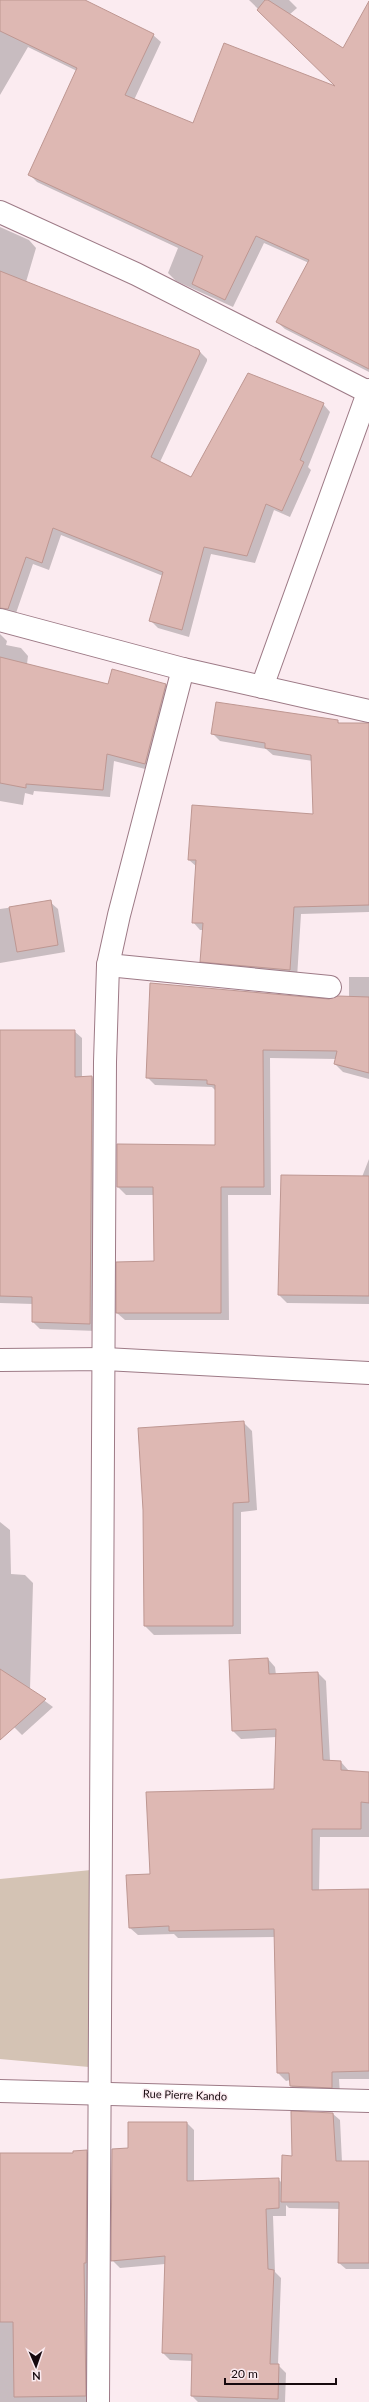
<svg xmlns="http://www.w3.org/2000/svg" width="369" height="2402" font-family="Lato,sans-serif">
<rect width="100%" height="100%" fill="#fbebf0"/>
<polygon fill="#d4c3b4" points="91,1870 89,2067 0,2059 0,1879"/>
<g fill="#0003">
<polygon points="0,0 82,0 153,35 161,42 134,100 194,124 339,88 249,0 289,0 297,8 289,15 343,50 369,37 369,372 285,329 277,322 309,263 264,243 233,307 176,281 168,273 178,248 37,182 29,174 77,71 28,47 0,95"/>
<polygon points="0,227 29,240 36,248 26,282 199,351 207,359 207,361 160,462 192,478 323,404 330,412 308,467 311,470 290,517 274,510 255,563 211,554 189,637 158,628 150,620 163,576 61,535 49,570 33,564 15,616 0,619"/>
<polygon points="0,634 7,641 6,645 21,648 28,656 27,664 108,685 166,684 173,692 153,771 114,761 110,797 34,791 33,795 25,793 23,805 0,801"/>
<polygon points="337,721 340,724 369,723 369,912 301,914 297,978 209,969 201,961 204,930 200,930 193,922 197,867 189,860 314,815 313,761 273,755 266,749 220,741 212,733"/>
<polygon points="50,902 58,909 65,952 0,963 0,909"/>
<polygon points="349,977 369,977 369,1079 343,1072 335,1064 336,1059 270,1058 271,1195 228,1195 229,1320 125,1320 117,1313 155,1262 154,1195 126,1195 118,1187 118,1145 216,1146 216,1091 212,1087 155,1085 147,1077 329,1000 349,997"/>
<polygon points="0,1031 74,1031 82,1038 82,1078 92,1077 100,1084 97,1331 40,1329 33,1322 33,1304 0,1303"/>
<polygon points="369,1159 369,1304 287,1303 279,1295 362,1177"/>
<polygon points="243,1422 252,1431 257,1510 241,1512 241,1634 154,1635 145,1626 144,1510"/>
<polygon points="0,1522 10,1530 11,1574 25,1575 33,1583 30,1690 53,1707 22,1735 14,1727 0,1727"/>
<polygon points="268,1659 275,1667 276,1675 318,1673 326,1681 330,1761 341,1762 349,1771 369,1773 369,1837 320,1837 319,1891 369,1890 369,2079 339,2079 340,2095 299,2094 291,2086 290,2080 286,2081 278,2073 275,1937 178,1938 174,1934 138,1935 130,1928 151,1875 275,1790 277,1737 241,1739 233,1731"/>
<polygon points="333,2114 340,2120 342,2162 369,2162 369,2269 346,2269 339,2263 340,2209 289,2208 286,2205 286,2216 273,2216 275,2272 281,2278 278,2365 286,2373 285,2402 198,2402 192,2396 193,2361 170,2360 163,2353 165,2264 120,2268 112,2260 129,2148 187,2123 194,2130 194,2182 278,2179 282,2183 293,2157"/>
<polygon points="86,2151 95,2159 93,2402 0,2402 0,2154 74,2154"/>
</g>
<g fill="#deb8b3" stroke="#be9792">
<polygon points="0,0 85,0 154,34 125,95 193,123 224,43 335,86 257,10 265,0 268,0 343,48 369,1 369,369 276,322 309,260 256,236 225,300 192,284 203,256 28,175 77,68 0,31"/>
<polygon points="0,271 199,350 200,353 151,457 191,477 248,373 324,403 300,460 304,462 282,511 266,504 247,556 204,547 182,630 149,621 163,572 53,528 42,563 26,557 8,609 0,608"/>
<polygon points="0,657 108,684 112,669 166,684 145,764 107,754 103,790 26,784 26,788 0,783"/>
<polygon points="216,702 338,720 338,723 369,723 369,905 294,907 290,970 200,962 203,923 192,923 196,860 188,860 192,805 313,814 311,755 265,748 265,743 211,734"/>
<polygon points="51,900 58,945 17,952 9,907"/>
<polygon points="150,983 329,999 338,996 369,997 369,1073 334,1064 337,1051 263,1050 264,1187 221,1187 221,1313 116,1313 116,1262 154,1261 153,1187 117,1187 117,1144 215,1145 215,1085 207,1084 207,1080 146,1078"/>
<polygon points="0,1030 75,1030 75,1077 92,1076 90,1324 32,1322 32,1297 0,1296"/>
<polygon points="281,1175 369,1176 369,1296 278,1295"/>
<polygon points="244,1421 249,1502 233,1503 233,1626 144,1626 143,1510 138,1428"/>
<polygon points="268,1658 269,1674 318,1672 323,1760 341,1761 341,1770 369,1772 369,1803 361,1802 361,1829 312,1829 312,1890 369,1889 369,2071 332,2072 332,2088 290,2086 289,2073 277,2073 274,1929 169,1931 169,1926 129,1928 126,1875 150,1874 146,1792 274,1789 276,1729 232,1731 229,1660"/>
<polygon points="0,1669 46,1699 0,1740"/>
<polygon points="291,2111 333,2113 336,2161 369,2161 369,2263 338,2263 339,2202 281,2202 282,2155 292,2156"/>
<polygon points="128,2122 187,2122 187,2181 279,2178 279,2208 266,2209 268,2269 274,2270 270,2364 279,2364 278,2399 191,2396 192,2354 162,2353 165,2256 111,2261 112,2149 128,2148"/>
<polygon points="87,2150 86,2263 84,2263 86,2396 14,2397 13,2322 0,2322 0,2153 73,2153 73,2151"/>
</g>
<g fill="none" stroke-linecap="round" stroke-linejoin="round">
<defs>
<g id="minor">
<polyline points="0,212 136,274 368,392"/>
<polyline points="0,620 183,669 369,711"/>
<polyline points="262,687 369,390"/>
<polyline points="108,965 330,987"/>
<polyline points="0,1360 105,1359 369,1373"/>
<polyline points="0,2091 369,2101"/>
<polyline points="98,2402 105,1062 108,965 119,915 183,669"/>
</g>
</defs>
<use href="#minor" stroke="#9d7a86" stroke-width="24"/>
<use href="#minor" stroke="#fff" stroke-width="22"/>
</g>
<g text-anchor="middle" stroke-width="3" stroke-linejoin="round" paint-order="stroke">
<g font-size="11" fill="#16090e" stroke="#fbebf0">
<text transform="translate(185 2095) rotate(2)" y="4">Rue Pierre Kando</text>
</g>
</g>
<g transform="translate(36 2366) rotate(178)" stroke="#fbebf0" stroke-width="3" paint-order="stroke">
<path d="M0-3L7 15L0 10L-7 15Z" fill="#16090e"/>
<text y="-6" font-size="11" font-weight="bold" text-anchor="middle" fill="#16090e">N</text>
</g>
<path d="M225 2378v6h111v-6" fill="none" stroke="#16090e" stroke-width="2"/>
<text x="231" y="2378" font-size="12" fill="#16090e" stroke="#fbebf0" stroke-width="3" paint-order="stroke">20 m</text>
</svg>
